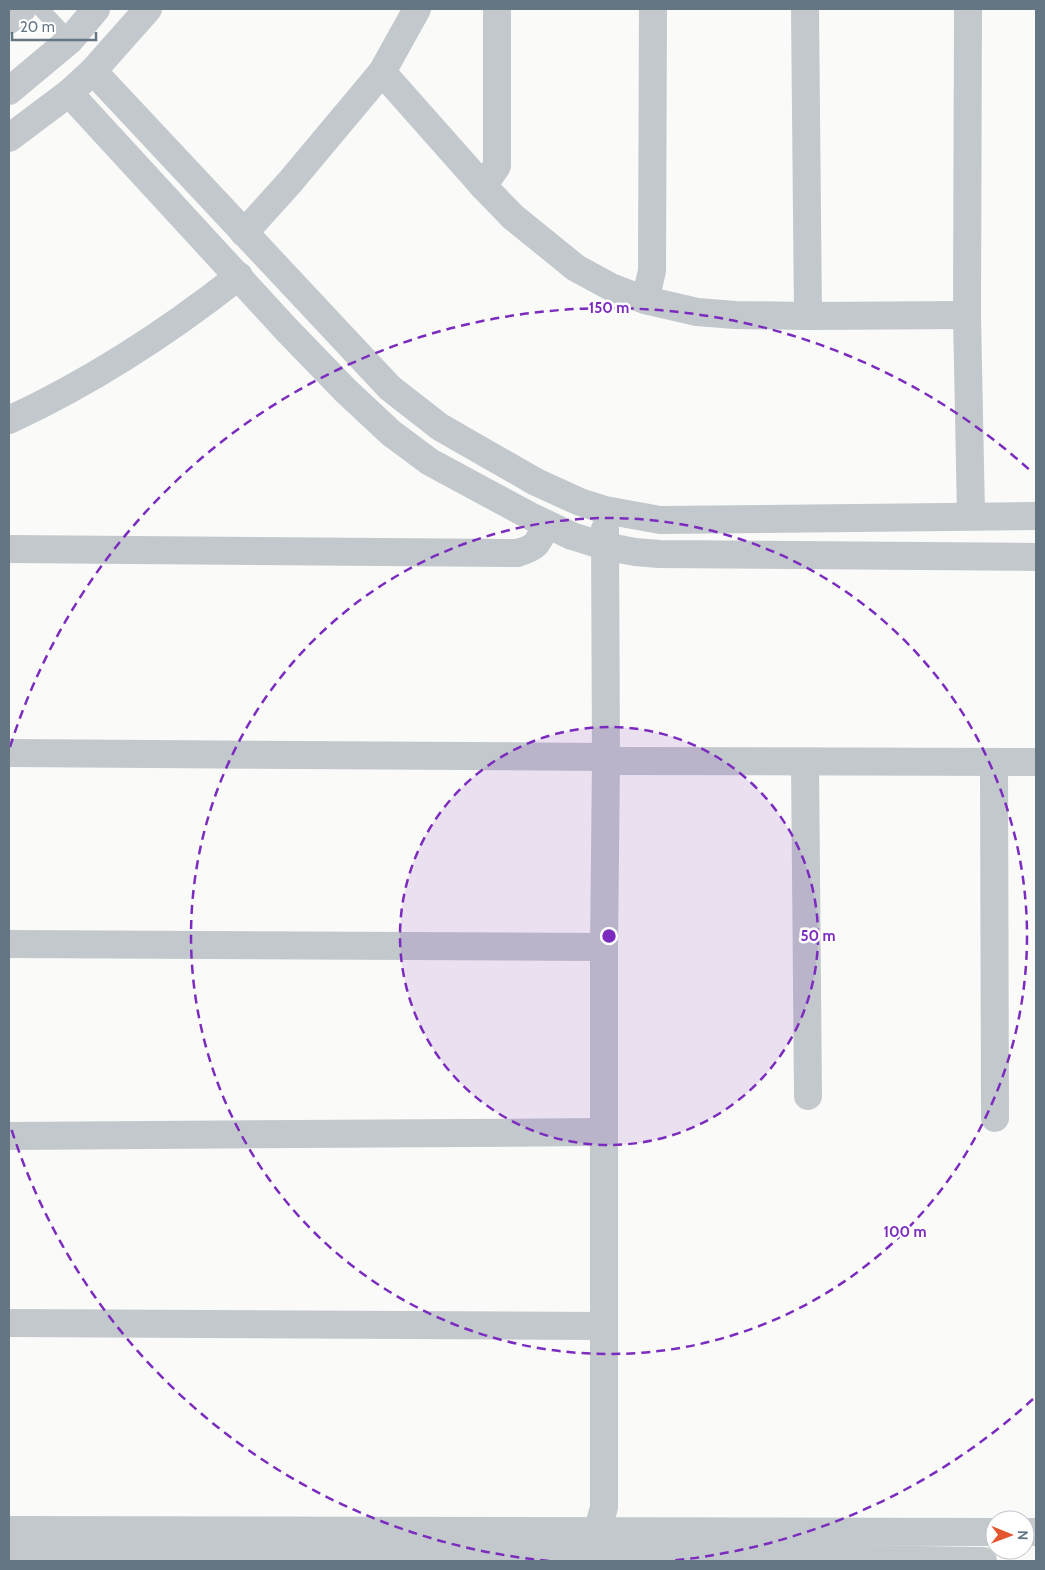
<svg xmlns="http://www.w3.org/2000/svg" width="1045" height="1570" font-family="Cabin,sans-serif">
<rect width="100%" height="100%" fill="#fafaf8"/>
<g fill="none" stroke-linecap="round" stroke-linejoin="round">
<polyline stroke="#c3c8cc" stroke-width="16" points="41,9 70,40"/>
<g stroke="#c3c8cc" stroke-width="28">
<polyline points="805,9 808,316"/>
<polyline points="968,9 967,315 971,515"/>
<polyline points="9,20 22,9"/>
<polyline points="93,71 390,388 440,427 536,482 580,502 605,510 660,520 1036,516"/>
<polyline points="382,72 483,186 513,217 576,268 611,287 645,300 697,312 735,315 808,316 967,315"/>
<polyline points="9,91 70,40 96,9"/>
<polyline points="69,93 287,330 346,391 391,433 430,462 532,517 572,536 604,546 635,552 659,554 1036,557"/>
<polyline points="9,138 69,93 93,71 148,9"/>
<polyline points="483,186 497,166 497,9"/>
<polyline points="244,233 290,182 382,72 417,9"/>
<polyline points="645,300 652,271 653,9"/>
<path d="M9,420c82,-38 159,-88 230,-144"/>
<path d="M9,549l508,4c21,-6 21,-10 29,-29"/>
<polyline points="9,753 605,757"/>
<polyline points="606,761 1036,762"/>
<polyline points="805,762 808,1096"/>
<polyline points="994,763 995,1118"/>
<polyline points="9,944 604,947"/>
<polyline points="9,1136 604,1132"/>
<polyline points="9,1323 603,1326"/>
<polyline points="9,1530 995,1532"/>
<polyline points="1025,1532 1036,1532"/>
<polyline points="599,1555 598,1530 604,1507 604,947 606,761 605,529"/>
<polyline points="9,1558 599,1555 983,1561"/>
</g>
</g>
<circle cx="609" cy="936" r="209" fill="#7b2cbf" fill-opacity=".12"/>
<g fill="none" stroke="#7b2cbf" stroke-width="2.5" stroke-dasharray="9 6">
<circle cx="609" cy="936" r="209"/>
<circle cx="609" cy="936" r="418"/>
<path d="M1033 1399A628 628 0 0 1 669 1561M549 1561A628 628 0 0 1 10 1125M10 747A628 628 0 0 1 1033 473"/>
</g>
<circle cx="609" cy="936" r="8" fill="#7b2cbf" stroke="#fff" stroke-width="2.5"/>
<g font-size="15" text-anchor="middle" font-weight="bold" fill="#7b2cbf" stroke="#fff" stroke-width="5" stroke-linejoin="round" paint-order="stroke">
<text x="609" y="313">150 m</text>
<text x="818" y="941">50 m</text>
<text x="905" y="1237">100 m</text>
</g>
<rect width="1045" height="1570" fill="none" stroke="#657683" stroke-width="20"/>
<g transform="translate(1010 1535) rotate(91)"><circle r="24" fill="#ffffff" stroke="#c1c8cd"/>
<path d="M0-4L9 19L0 12L-9 19Z" fill="#e4572e"/>
<text y="-8" font-size="14" font-weight="bold" text-anchor="middle" fill="#657683">N</text>
</g>
<path d="M12 32v8h84v-8" fill="none" stroke="#657683" stroke-width="2.5"/>
<text x="20" y="32" font-size="15" fill="#657683" stroke="#ffffff" stroke-width="4" paint-order="stroke">20 m</text>
</svg>
